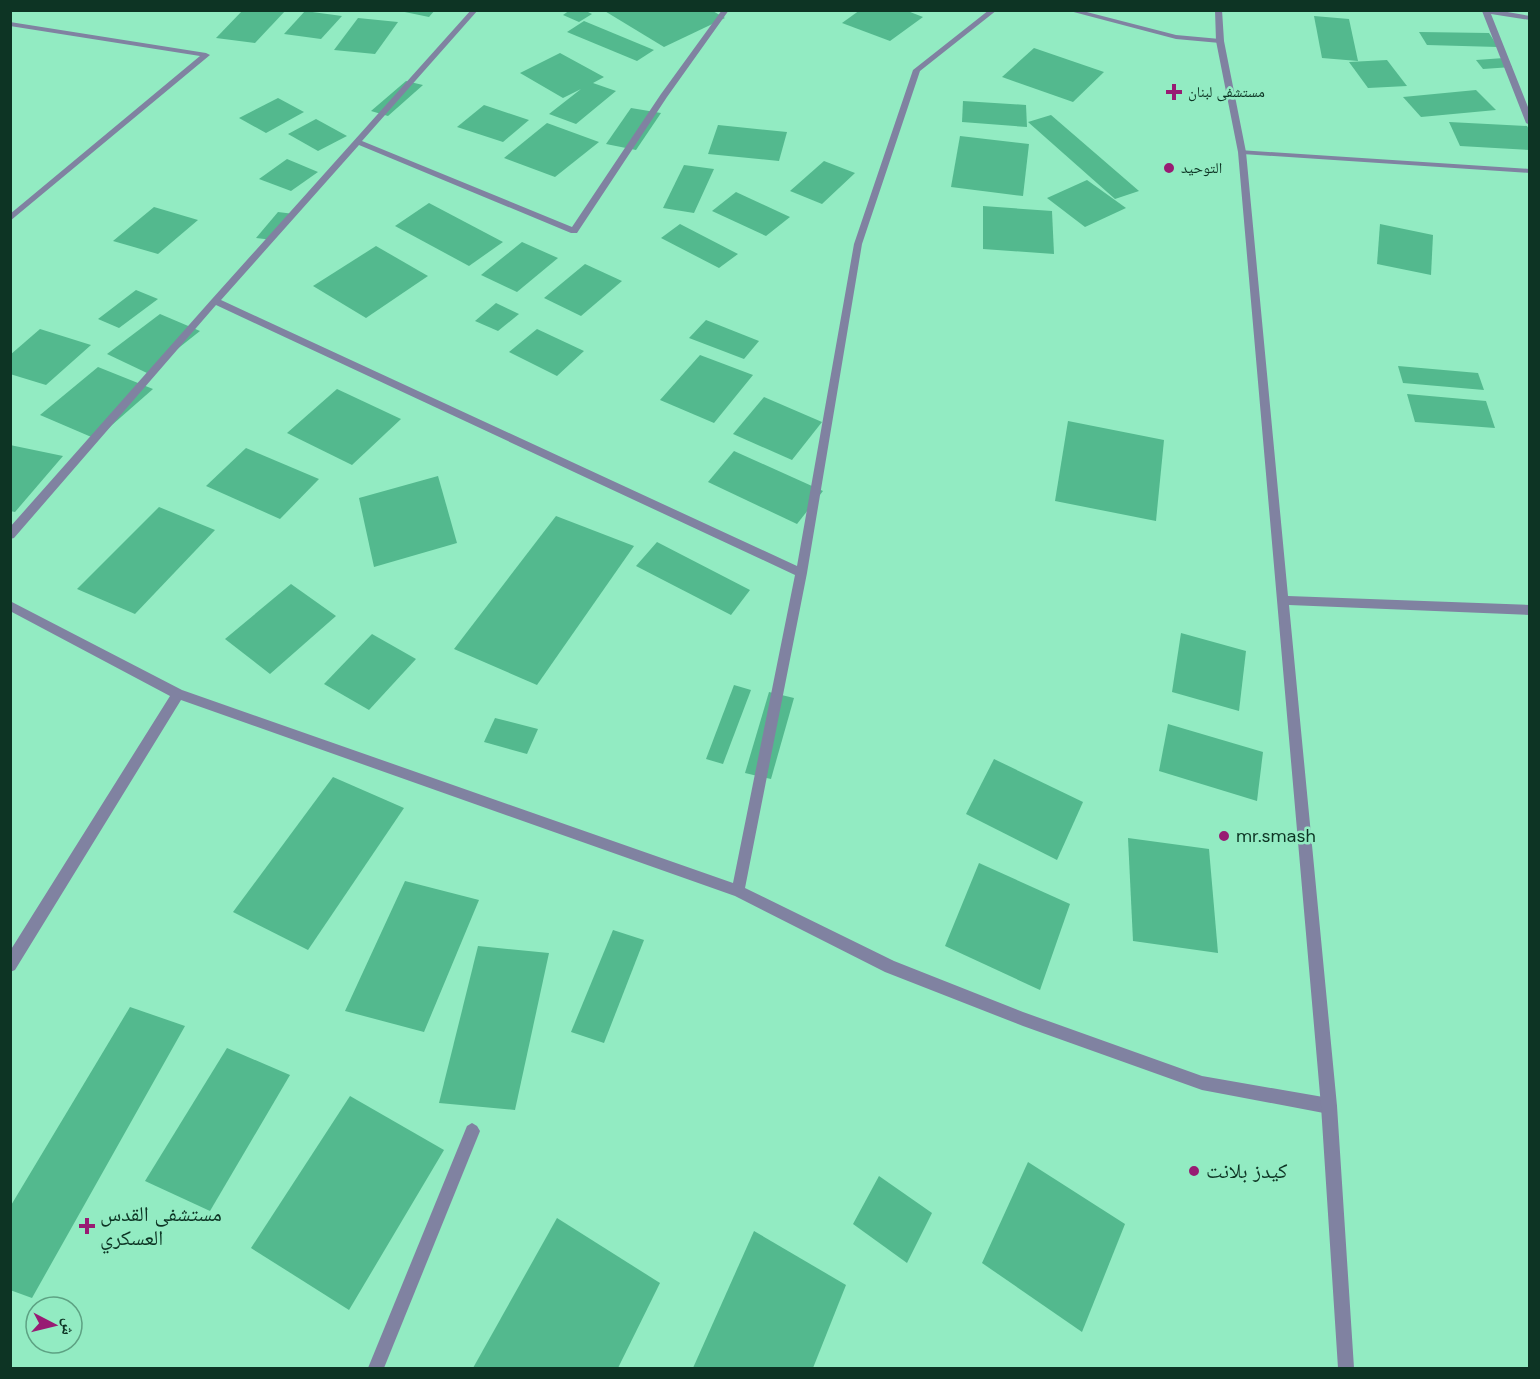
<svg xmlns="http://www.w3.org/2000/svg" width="1540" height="1379" font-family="'DM Sans','Noto Naskh Arabic',sans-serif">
<rect width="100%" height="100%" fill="#92ebc2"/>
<g fill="#53b98e">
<polygon points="243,10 286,10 255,43 216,38"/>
<polygon points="395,10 435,10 429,17"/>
<polygon points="570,10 584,10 592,14 579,22 563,15"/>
<polygon points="603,10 711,10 725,18 664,47"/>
<polygon points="860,10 905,10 923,17 890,41 842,23"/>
<polygon points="305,11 342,16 321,39 284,34"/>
<polygon points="1314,16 1349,19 1358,61 1322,58"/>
<polygon points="358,18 398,22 375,54 334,50"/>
<polygon points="584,21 654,50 637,61 567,32"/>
<polygon points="1419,32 1489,33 1498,47 1427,45"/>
<polygon points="1034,48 1104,72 1073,102 1002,77"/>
<polygon points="560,53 604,77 593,83 616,91 576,124 549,114 581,89 563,98 520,73"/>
<polygon points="1504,58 1512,67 1483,69 1476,60"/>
<polygon points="1387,60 1407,86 1368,88 1349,62"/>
<polygon points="406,81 423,85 388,116 371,111"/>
<polygon points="1476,90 1496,110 1421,117 1403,97"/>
<polygon points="278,98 304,112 266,133 239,118"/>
<polygon points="963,101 1026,105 1027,127 962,122"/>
<polygon points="484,105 529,120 503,142 457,127"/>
<polygon points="631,108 661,113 636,150 606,144"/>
<polygon points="1051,115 1139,191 1115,199 1028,122"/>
<polygon points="316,119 347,136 318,151 288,134"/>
<polygon points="1449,122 1527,126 1530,131 1530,150 1460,146"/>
<polygon points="547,123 599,142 555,177 504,158"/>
<polygon points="718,125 787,132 779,161 708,154"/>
<polygon points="960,136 1029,144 1023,196 951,187"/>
<polygon points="287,159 318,172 291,191 259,179"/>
<polygon points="824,161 855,173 822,204 790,191"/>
<polygon points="684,165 714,169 694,213 663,208"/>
<polygon points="1087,180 1126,208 1085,227 1047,198"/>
<polygon points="736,192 790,217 766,236 712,211"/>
<polygon points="429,203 503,242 469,266 395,226"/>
<polygon points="983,206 1052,211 1054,254 983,249"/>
<polygon points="154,207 198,220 158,254 113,241"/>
<polygon points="278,212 294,214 273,240 256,238"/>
<polygon points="680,224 738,254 719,268 661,238"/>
<polygon points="1380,224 1433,235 1431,275 1377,264"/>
<polygon points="522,242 558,258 517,292 481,275"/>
<polygon points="376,246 428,276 366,318 313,286"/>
<polygon points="585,264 622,281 581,316 544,298"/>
<polygon points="136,290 158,299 119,328 98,319"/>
<polygon points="496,303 519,314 498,331 475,321"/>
<polygon points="160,314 200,331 147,373 107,354"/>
<polygon points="706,320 759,341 744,359 689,338"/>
<polygon points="40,329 91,345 46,385 10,374 10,355"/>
<polygon points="537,329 584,351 557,376 509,352"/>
<polygon points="700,355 753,375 714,423 660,400"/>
<polygon points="1398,366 1478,373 1484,390 1403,383"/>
<polygon points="98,367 153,389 96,439 40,415"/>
<polygon points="337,389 401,419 352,465 287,433"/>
<polygon points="1407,394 1486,401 1495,428 1415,422"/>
<polygon points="764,397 822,422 792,460 733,434"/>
<polygon points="1068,421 1164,440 1156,521 1055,501"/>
<polygon points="10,445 63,456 15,512 10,511"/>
<polygon points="246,448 319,479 280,519 206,486"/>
<polygon points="734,451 823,491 797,524 708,482"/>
<polygon points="438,476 457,543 374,567 359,498"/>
<polygon points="159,507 215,530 135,614 77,589"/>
<polygon points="556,516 634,546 537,685 454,649"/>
<polygon points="657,542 750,590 731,615 636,566"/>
<polygon points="291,584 336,616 270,674 225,639"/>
<polygon points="1181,633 1246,651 1239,711 1172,692"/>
<polygon points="372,634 416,659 369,710 324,684"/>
<polygon points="734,685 751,690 723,764 706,759"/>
<polygon points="769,692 794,698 771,779 745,773"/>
<polygon points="495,718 538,729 527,754 484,742"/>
<polygon points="1168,724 1263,752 1257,801 1159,771"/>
<polygon points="994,759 1083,802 1057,860 966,814"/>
<polygon points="333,777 404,808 308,950 233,912"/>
<polygon points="1128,838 1209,849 1218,953 1133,941"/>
<polygon points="979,863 1070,904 1040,990 945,946"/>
<polygon points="405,881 479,900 424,1032 345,1011"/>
<polygon points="613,930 644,940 604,1043 571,1032"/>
<polygon points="478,946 549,953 515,1110 439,1103"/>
<polygon points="130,1007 185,1026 32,1298 10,1290 10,1207"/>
<polygon points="227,1048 290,1075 210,1211 145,1181"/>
<polygon points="350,1096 444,1150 349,1310 251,1248"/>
<polygon points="1028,1162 1125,1224 1082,1332 982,1263"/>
<polygon points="879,1176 932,1213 907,1263 853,1224"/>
<polygon points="557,1218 660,1283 618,1368 473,1368"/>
<polygon points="754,1231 846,1285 813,1368 693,1368"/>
</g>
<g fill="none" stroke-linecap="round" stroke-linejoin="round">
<g fill="#8082a1" fill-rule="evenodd">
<polygon points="471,10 478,10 362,141 572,227 661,94 722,10 729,10 667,97 577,233 571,233 359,145 221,300 797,566 854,244 913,70 989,10 997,10 920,71 862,244 807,573 745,888 894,961 1023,1012 1202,1076 1329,1098 1334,1101 1337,1106 1334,1111 1329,1114 1202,1090 1023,1026 885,972 735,896 181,700 15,970 10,972 10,951 170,696 10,611 10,601 182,690 733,883 795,575 216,305 14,538 10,539 10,527 212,299"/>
<polygon points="1066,10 1079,10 1176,35 1220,39 1224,41 1220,43 1176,39"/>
<polygon points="1496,10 1530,16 1530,20 1491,14 1530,112 1530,125 1526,123 1482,11"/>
<polygon points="10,22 206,53 210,55 10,221 10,214 200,56 10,26"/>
<polygon points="1239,150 1530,169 1530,173 1242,154 1239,154"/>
<polygon points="472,1123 477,1126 480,1131 384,1368 368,1368 467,1126"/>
</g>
<polygon fill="#8082a1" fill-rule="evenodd" points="1215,10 1222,10 1224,41 1246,152 1288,596 1530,605 1530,615 1289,605 1337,1106 1354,1368 1338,1368 1321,1106 1238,152 1216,41"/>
</g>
<g fill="#981b73" stroke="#92ebc2" stroke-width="2">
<path d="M1171 83h6v6h6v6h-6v6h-6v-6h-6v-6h6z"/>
<circle cx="1169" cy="168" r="6"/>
<circle cx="1224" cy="836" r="6"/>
<circle cx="1194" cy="1171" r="6"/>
<path d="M84 1217h6v6h6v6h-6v6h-6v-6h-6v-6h6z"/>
</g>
<g text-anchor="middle" stroke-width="5" stroke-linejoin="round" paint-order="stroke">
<g font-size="15" fill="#0d3424" stroke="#92ebc2" text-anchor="start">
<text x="1188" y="97">مستشفى لبنان</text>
<text x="1181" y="173">التوحيد</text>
</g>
<g font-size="18" fill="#0d3424" stroke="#92ebc2" text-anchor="start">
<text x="1236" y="842">mr.smash</text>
</g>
<g font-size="21" fill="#0d3424" stroke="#92ebc2" text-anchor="start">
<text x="1206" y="1178">كيدز بلانت</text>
<text x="100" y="1221">مستشفى القدس<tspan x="100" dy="24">العسكري</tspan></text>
</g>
</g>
<rect width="1540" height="1379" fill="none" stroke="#0d3424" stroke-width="24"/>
<g transform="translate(54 1325) rotate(97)"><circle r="28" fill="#92ebc2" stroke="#5da283" stroke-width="1.5"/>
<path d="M0-4.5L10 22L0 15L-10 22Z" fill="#981b73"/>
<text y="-9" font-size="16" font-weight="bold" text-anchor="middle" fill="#0d3424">ش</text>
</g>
</svg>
